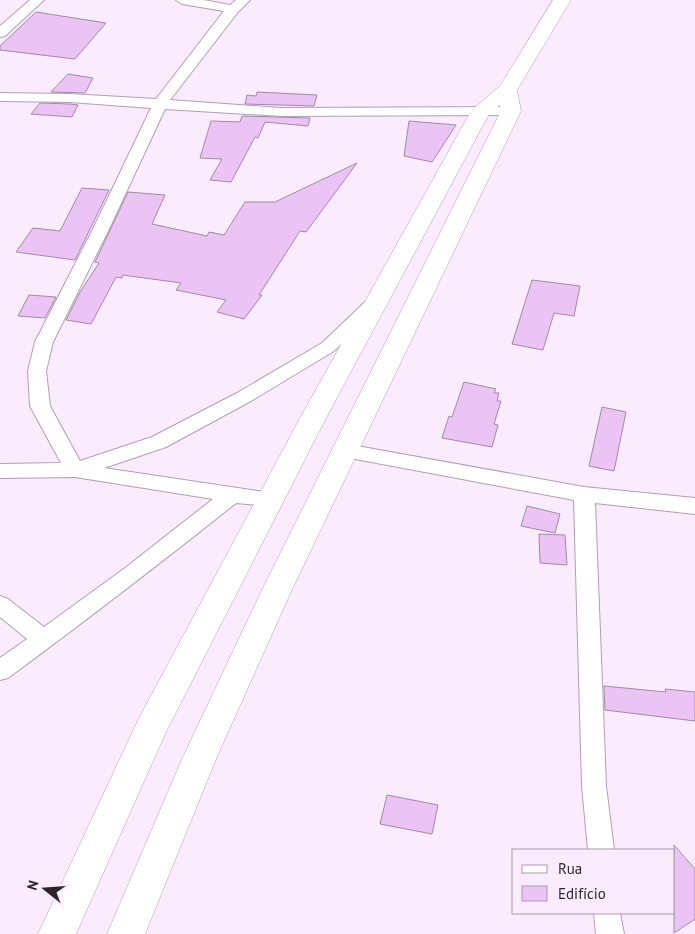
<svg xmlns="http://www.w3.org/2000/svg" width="695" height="934" font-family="'PT Sans',sans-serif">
<rect width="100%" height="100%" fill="#fbebff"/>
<g fill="#ebc4f5" stroke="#9e8ba3">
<polygon points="36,12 106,23 75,59 0,50 0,46"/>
<polygon points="68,74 93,78 85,93 51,92"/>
<polygon points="257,92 317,95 314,106 245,104 247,95 256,96"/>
<polygon points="40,103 70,104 78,105 72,117 31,114"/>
<polygon points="242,116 310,118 308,126 265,122 258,138 255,137 231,182 210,180 222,159 200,158 211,121 240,122"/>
<polygon points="409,121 456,125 432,162 404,156"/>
<polygon points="357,163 306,232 300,231 259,295 262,295 244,319 217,312 226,300 176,290 181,283 123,275 122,278 116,277 91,324 66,320 80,292 99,263 95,262 128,192 165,195 152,224 207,236 209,232 224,235 245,202 275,202"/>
<polygon points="82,188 109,190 75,260 16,252 33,228 60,231"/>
<polygon points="532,280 580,286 574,316 554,313 543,350 512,344"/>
<polygon points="29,295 56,297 45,318 18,316"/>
<polygon points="464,382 496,389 494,393 499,393 497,401 501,401 494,424 498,425 492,447 442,438 449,416 452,417"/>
<polygon points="602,407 626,412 614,471 589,466"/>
<polygon points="527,506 560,514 555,533 521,526"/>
<polygon points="539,534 565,535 567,565 540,563"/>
<polygon points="604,686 666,692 665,689 695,692 695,721 605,710"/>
<polygon points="387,795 438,805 432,834 380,824"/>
<polygon points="674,845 695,869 695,919 674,933"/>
</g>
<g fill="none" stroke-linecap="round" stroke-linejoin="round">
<defs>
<g id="street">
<polygon points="30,0 44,0 5,36 0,37 0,26"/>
<path d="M176,0h28l26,5 6,-5h14l-12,12 -68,88 111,8 230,-1 5,1 2,3 -2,3 -5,1 -230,1 -116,-7 -55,118 -57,115 -7,29 4,35 30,55 72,-24 85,-44 85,-50 44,-42 6,-1 6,1 3,4 -47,46 -83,50 -85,46 -62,21 174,26 3,5 -3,5 -7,2 -35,-3c-75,60 -151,118 -228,175l-8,2v-22l27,-19 -27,-22v-21l8,3 36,28 81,-59 88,-69 -138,-22 -75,1v-14l61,-1 -31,-57 -2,-35 7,-29 59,-115 57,-119 -81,-6 -70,-1v-8l70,1 86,5 68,-88 -42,-7z"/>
<polygon points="346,444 584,487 695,498 695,514 595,503 606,786 614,850 588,850 582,786 574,500 339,456 336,451 339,446"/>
<polygon points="594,913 620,913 624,934 596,934"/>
</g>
<polygon id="primary" points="553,0 571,0 517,90 521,111 290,594 216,759 145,934 107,934 182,759 260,594 501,111 500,105 489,114 325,420 166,732 76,934 38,934 139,718 299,420 471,111 500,86"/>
</defs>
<use href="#street" stroke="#b19eb5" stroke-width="2"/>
<use href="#primary" stroke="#b19eb5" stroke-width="1"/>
<use href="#street" fill="#fff" fill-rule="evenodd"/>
<use href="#primary" fill="#fff" fill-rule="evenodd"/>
</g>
<rect x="512" y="849" width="162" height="65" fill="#fbebff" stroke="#a89cab"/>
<rect x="522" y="865" width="25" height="8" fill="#ffffff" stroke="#a89cab"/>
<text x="558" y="874" font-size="15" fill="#2c252e">Rua</text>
<rect x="522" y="886" width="25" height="15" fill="#ebc4f5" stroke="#a89cab"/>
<text x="558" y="899" font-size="15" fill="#2c252e">Edifício</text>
<g transform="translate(45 889) rotate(287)" stroke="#fbebff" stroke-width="4" paint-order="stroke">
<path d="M0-4L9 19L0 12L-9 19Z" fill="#2c252e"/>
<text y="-8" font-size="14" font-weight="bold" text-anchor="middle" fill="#2c252e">N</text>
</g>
</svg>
